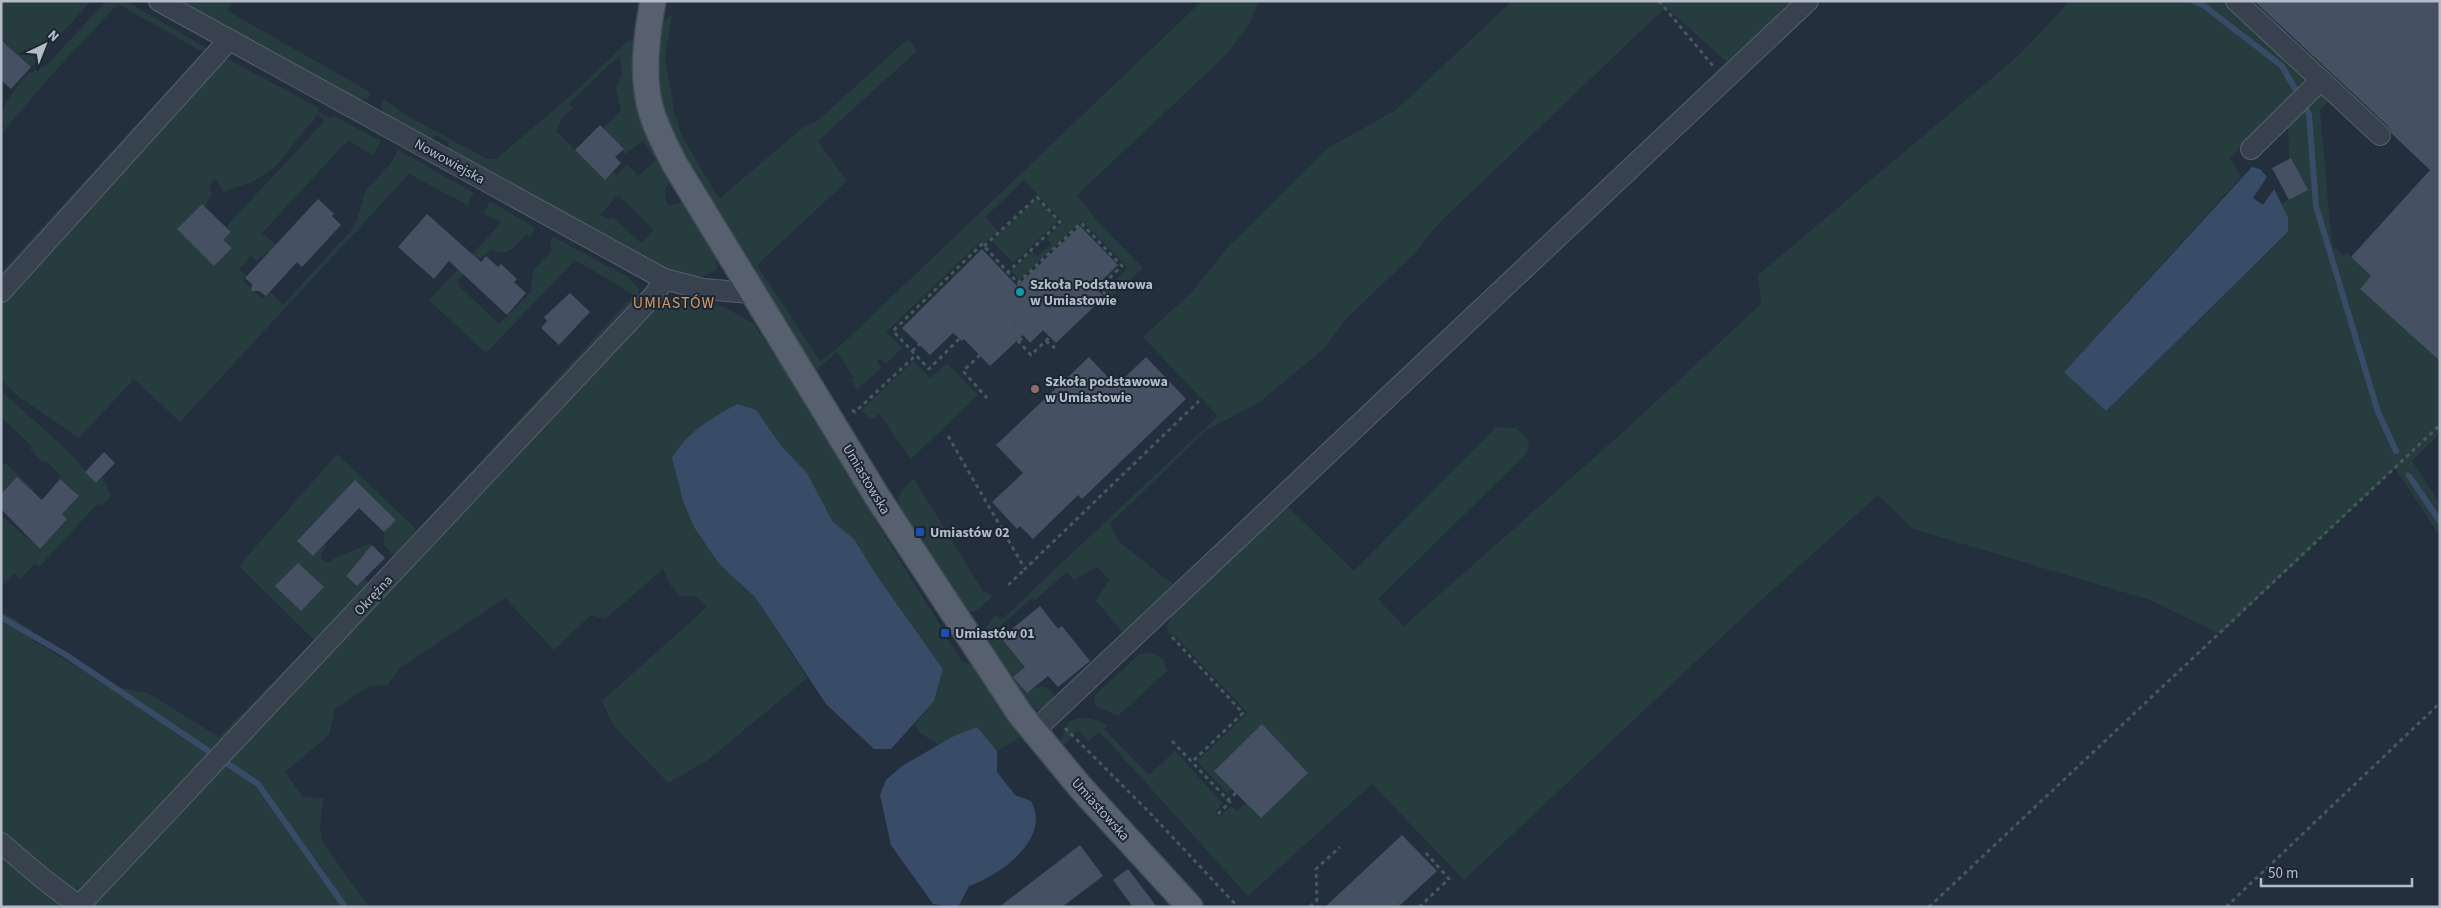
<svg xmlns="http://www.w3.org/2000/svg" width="2441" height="908" font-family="'Source Sans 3',sans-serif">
<rect width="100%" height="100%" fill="#242f3e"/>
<g fill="#263c3f" fill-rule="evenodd">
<polygon points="1,1 91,1 31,67 4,42 1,45"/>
<polygon points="106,1 126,1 210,50 1,284 1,272 203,52 118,4 54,72 1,134 4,128 2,113 6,102 16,88 28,74 47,65"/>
<polygon points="179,1 235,1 226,10 370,92 368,100 356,98"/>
<polygon points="1202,1 1259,1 1250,24 1226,55 1077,195 1099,223 1143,268 1111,297 1105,291 1128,268 1082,221 1019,280 1011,271 1032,251 1038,256 1051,244 1047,238 1063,222 1024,180 985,217 998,231 984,243 981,241 886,332 902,348 886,364 880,359 877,362 882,368 857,389 851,380 854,378 837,352 816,370 808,367 669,129 660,100 658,69 659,25 672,14 665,59 675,114 682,136 719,199 806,125 816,122 908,39 917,51 818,141 847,181 757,265 820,361 838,348"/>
<path d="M1512,1h280l-65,61 -61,-55 -228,217 -23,29 -70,67 -20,28 -67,55 -53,28 -95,93 8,17 56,44 -9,13 -40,37 -29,-34 13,-22 -12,-12 -23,13 -7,-8 -32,28 -3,-2 -36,32 19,25 27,-1 -28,23 12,16c15,-10 18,-9 31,5l-18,12 -10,-3 -44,-61c-2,-14 1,-21 11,-31l6,4 216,-203 -75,-79 50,-46 34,-43 101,-100 68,-38z"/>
<path d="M2068,1h157l62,56 -3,3 19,18v8l-73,72 11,19 -177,195 42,39 182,-178v-16l-7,-13 27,-14 -17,-31h-2l-1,-35 29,-28 11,-2 4,4 -12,12 12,135 12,11 3,-3 24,23 -11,13 80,72v72l-28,28 28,43v32l-45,-68 -175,166 -70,-34 -237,-71 -35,-34 -120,108 -294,277 -92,-96 -124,112 -149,-165 -10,10 -11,-11 -17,18c2,-34 20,-35 47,-23l-4,4 45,46 26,-24 47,52 -7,10 4,4 13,-11 5,5 9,-8 15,15 47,-45 -46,-48 -48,45 18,19 -5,4 -30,-32 51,-48 -75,-79 -3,1 -3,-8 5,-11 112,-113 70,68 142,-144 20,1 13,13 -2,12 -149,146 26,27 218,-193 139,-129 -3,-29 259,-218 43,-45z"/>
<path d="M629,40l7,1c-3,20 -5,43 0,62 8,27 23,52 36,77l-7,8 1,13 3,4 16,-3 31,53 1,13c-15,16 -35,5 -53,0l-212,-117 -4,-4 1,-5 -13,-7 -3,4 -12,-4 -37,-22 -4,-6 4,-8 20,15 83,45h9l78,-66zM620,55l2,18 -6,15 5,23 -18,17 22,26 18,-13 13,19 -18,16 -11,-11 -11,10 -10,-9 -8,7 -42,-42 7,-14 10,-9 -4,-5zM618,195l36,35 -13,13 -28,-26 -3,3 -10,-5z"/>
<path d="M224,57l95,51v4l10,6 5,-2 47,25 -8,14 -25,-15 -86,93 15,13 -6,7 -3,-2 -12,10 -5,-5 -12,13 6,6 -3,5 21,19 7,-7 13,13 71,-78 12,-37 25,-27 7,-13 76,43 -7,12 -58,-31 -229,248 -46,-43 -55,59 -61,-42 -17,-16v-81zM317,115l8,5c-32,37 -67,71 -99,107l5,5 -8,8 9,9 -18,17 -37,-37 25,-25 3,2 7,-11c-4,-7 -2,-12 4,-16l7,13 31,-11 21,-14z"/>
<polygon points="1037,199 1058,221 1013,263 992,241"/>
<path d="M490,201l45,27 -5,9 -4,-3c-9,11 -21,26 -35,15l-33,31 1,6 40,38 34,-34 -2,-2 2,-17 19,-21 -2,-2 2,-12 76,41 11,12v11l-556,591 -10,1 -72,-58v-223l31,19v10c29,17 80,52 114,52l73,45 95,-97 -75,-74 98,-112 80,76 217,-235 -59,-35 -89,93 -57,-53 73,-78 -19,-8zM355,481l41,39 -12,12v13l10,11 -26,27 -4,-5 -7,8 -11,-10 18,-22 3,2 8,-8 -5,-4 -32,12 -9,6 -6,-2 -2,-5 5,-8 -1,-3 -12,12 -16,-15z"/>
<path d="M662,298l40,4 22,5 29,16 62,93 66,114 62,100 2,8h2l16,24 7,2 50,73 -23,14 -20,-24 -38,18 -19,-12 -5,-9 19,-23 9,-32 -64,-90 -25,-40 -21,-17 -26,-49 -70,-68c-25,14 -50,27 -65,53l11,43 37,64 35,32 52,81 -99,82 -40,23 -55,-58 -11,-24 105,-94 -12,-11h-15l-9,-10 -8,-17 -58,50 -14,-4 -37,35 -49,-52 -105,70 -12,17 -19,1 -34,23 -6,26 -44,37 18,25 20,1 -3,29 3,16 46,64h-283z"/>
<polygon points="914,361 930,378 947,363 978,395 911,459 879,414 871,420 861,410"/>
<polygon points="1,391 68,451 96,483 102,477 111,496 102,506 98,503 39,567 35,563 20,579 14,574 1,588 1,516 40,548 67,519 62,514 79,496 60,479 60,475 46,461 43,462 30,449 32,446 1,417"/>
<polygon points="5,463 34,490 32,491 17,477 1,494 1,467"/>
<polygon points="914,479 983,591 993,596 977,610 971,612 965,609 921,540 926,537 919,527 915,529 897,500 903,489"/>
<polygon points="1152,653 1163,658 1167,671 1118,716 1097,707 1094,702 1094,696 1140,654"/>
<polygon points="1,853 66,907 1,907"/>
</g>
<g fill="#394c67">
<polygon points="2252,167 2260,169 2267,177 2253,198 2263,205 2274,189 2288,217 2288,232 2106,411 2064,372"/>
<path d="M737,404l19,6 26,37 25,26 26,49 21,17 25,40 64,90 -9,32 -43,48h-17l-48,-45 -71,-107 -35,-32 -26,-38 -11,-26 -11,-43c15,-26 40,-40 65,-54z"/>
<polygon points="2407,472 2412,475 2440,516 2440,527 2405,475"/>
<path d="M977,727l20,24v21l18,23 16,6c21,38 -31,74 -62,85l-11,21 -25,-3 -42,-59 -11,-50 6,-15 16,-14 52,-30z"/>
</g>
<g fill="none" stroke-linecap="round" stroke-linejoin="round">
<g stroke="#394c67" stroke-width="6">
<polyline points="2193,1 2203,5 2282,66 2297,92"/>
<polyline points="2305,107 2309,114 2316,206 2378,412 2396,451"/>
<polyline points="1,617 66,655 207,750"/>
<polyline points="222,760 258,784 345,907"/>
</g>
</g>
<g fill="#455162">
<polygon points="2254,1 2440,1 2440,361 2360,289 2371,276 2351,257 2430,170 2392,134 2388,126"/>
<polygon points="1,40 31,67 11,89 1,80"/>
<polygon points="600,125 624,149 615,157 621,163 605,180 575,150"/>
<polygon points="2291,158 2308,190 2289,200 2272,168"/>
<polygon points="318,199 334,214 332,216 341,225 302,267 297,262 266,296 259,291 251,291 252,284 245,278"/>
<polygon points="202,204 231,232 223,240 232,248 214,266 177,229"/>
<polygon points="427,214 481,262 486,256 498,267 501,264 517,279 514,282 526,293 507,315 449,261 434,279 398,247"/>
<polygon points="1080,226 1118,265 1095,287 1104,297 1056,343 1043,330 1030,343 1023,335 990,366 964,339 962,341 953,333 930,355 902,328 982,249 1017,286"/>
<polygon points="570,293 590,312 559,345 541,328 547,321 544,317"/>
<polygon points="1089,357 1116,386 1146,357 1186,399 1082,499 1078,495 1033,539 1020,526 1017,529 992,502 1023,473 996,445"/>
<polygon points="104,452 115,463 96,483 85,472"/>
<polygon points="17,477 42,500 60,479 79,496 62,514 67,519 40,549 1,509 1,494"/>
<polygon points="355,480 396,520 384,532 359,508 313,556 297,541"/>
<polygon points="372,545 385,558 357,586 346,576"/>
<polygon points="298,563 324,587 301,611 275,586"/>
<polygon points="1040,606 1058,629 1062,626 1090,661 1058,687 1048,676 1027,693 1013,677 1025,667 1001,638"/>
<polygon points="1262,724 1308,773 1261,818 1214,771"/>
<polygon points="1402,835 1437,871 1398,907 1325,907"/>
<polygon points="1080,845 1103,876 1062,907 999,907"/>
<polygon points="1128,869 1157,907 1133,907 1113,880"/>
</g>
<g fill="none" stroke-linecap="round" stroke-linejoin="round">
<defs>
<g id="minor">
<polyline points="159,1 664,279 703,289 751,293"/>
<polyline points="2236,1 2380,135"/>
<polyline points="2251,149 2321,80"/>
<polyline points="1,292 229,40"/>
<polyline points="1034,731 1808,1"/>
<polyline points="1,843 42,878 79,906"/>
<polyline points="78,907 655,294 664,279"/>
</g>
<path id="major" d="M653,1c-6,32 -11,69 -4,101 4,21 16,42 25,61l204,335 142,216 61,74 109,119"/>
</defs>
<use href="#minor" stroke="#565f6c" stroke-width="22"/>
<use href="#major" stroke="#414a57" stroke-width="28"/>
<g stroke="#44595c" stroke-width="3" stroke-dasharray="4 4" stroke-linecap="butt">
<polyline points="1659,1 1713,66"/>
<polyline points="984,246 1037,197 1060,222 1008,272"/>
<polyline points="1011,323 1006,328 1031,355 1050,337"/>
<polyline points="959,339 929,369 893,331 982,244 1018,283 1081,223 1122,266 1099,288 1110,299"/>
<polyline points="1019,341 1024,336"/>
<polyline points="1046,341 1055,348"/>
<polyline points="912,351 920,344"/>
<polyline points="980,355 963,371 987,398"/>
<polyline points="852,410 855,412 916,355"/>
<polyline points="948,436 1025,569 1199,401"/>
<polyline points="1008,585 1025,569"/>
<polyline points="1172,637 1243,713 1192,762"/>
<polyline points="1065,728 1149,812 1238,907"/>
<polyline points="1172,741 1228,800 1236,793"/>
<polyline points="1218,814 1230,802 1228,800"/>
<polyline points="1392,901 1397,907"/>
<polyline points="1310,907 1317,900 1316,869 1340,847"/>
<polyline points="1419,907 1449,879 1426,853"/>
<polyline points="1929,907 2440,425"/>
<polyline points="2226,907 2440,703"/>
</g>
<use href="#minor" stroke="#38414e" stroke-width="20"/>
<use href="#major" stroke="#56606e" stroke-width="25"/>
</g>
<circle fill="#0f9aa8" stroke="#1d2633" stroke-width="2" cx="1020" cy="292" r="5"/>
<circle fill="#8d6e63" stroke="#1d2633" stroke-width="2" cx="1035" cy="389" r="5"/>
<g fill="#1a4fb4" stroke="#1d2633" stroke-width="2">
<rect x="915" y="527" width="10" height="10" rx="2.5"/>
<rect x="940" y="628" width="10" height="10" rx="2.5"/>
</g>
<g text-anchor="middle" stroke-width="4" stroke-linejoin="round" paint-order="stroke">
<g font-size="14" fill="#b4bcc9" stroke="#1d2633">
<text transform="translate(450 161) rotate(29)" y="5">Nowowiejska</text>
<text transform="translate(867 479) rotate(59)" y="5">Umiastowska</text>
<text transform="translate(373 595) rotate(-47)" y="5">Okrężna</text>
<text transform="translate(1101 809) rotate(48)" y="5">Umiastowska</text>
</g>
<g font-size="14" font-weight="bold" fill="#b4bcc9" stroke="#1d2633" text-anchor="start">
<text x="1030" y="289">Szkoła Podstawowa<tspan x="1030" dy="16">w Umiastowie</tspan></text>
<text x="1045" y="386">Szkoła podstawowa<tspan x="1045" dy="16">w Umiastowie</tspan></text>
<text x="930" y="537">Umiastów 02</text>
<text x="955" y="638">Umiastów 01</text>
</g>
<g font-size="16" letter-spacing="1" fill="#d59563" stroke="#1d2633">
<text x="674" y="308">UMIASTÓW</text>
</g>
</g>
<rect width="2441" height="908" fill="none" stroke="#b4bcc9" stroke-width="5"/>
<g transform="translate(45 45) rotate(43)" stroke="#1d2633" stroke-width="4" paint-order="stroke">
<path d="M0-4L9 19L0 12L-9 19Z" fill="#b4bcc9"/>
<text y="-8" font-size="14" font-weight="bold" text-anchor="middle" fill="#b4bcc9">N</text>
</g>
<path d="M2261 878v8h151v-8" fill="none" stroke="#b4bcc9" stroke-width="2.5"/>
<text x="2268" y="878" font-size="15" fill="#b4bcc9" stroke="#1d2633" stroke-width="4" paint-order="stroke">50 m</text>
</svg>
